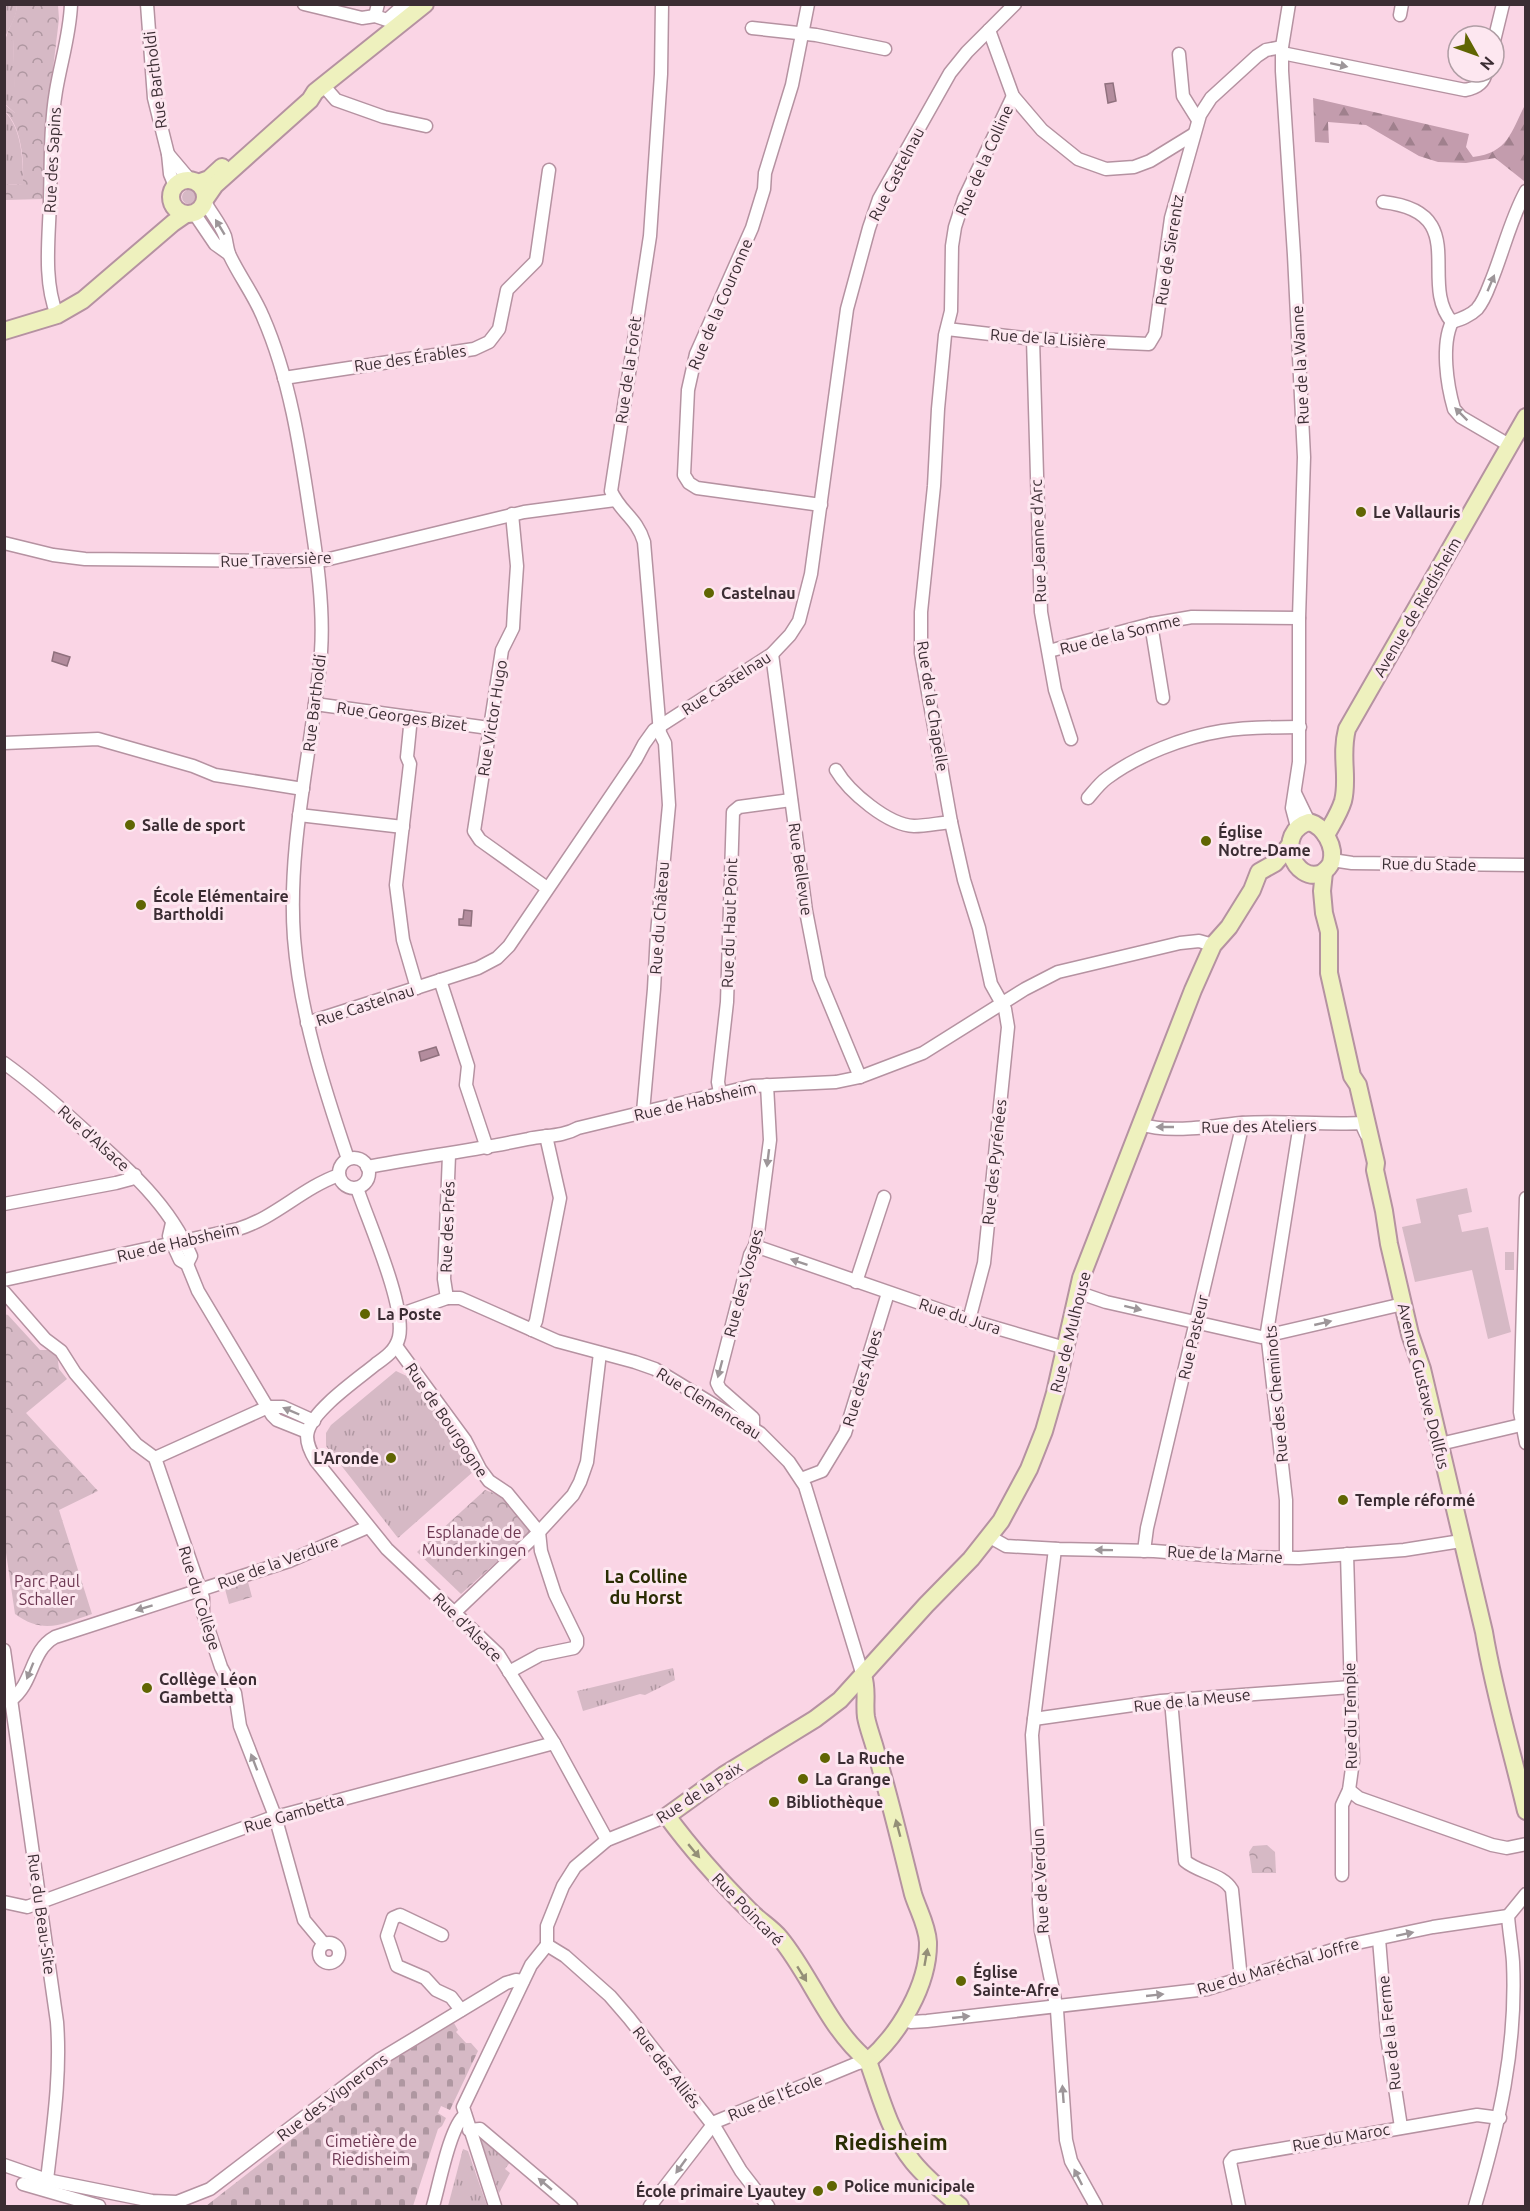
<svg xmlns="http://www.w3.org/2000/svg" width="1530" height="2211" font-family="Ubuntu,sans-serif">
<defs>
<pattern id="grass-tufts" width="24" height="20" patternUnits="userSpaceOnUse" patternTransform="scale(1.5)"><rect width="24" height="20" fill="#d6b9c5"/><path d="M3 7l-1-3M5 7V3M7 7l1-3M15 17l-1-3M17 17v-4M19 17l1-3" fill="none" stroke="#af97a1"/></pattern>
<pattern id="forest-firs" width="22" height="20" patternUnits="userSpaceOnUse" patternTransform="scale(1.5)"><rect width="22" height="20" fill="#c39cad"/><path d="M5 1l3.5 6h-7zM16 11l3.5 6h-7z" fill="#a0808d"/></pattern>
<pattern id="cemetery-stones" width="16" height="16" patternUnits="userSpaceOnUse" patternTransform="scale(1.5)"><rect width="16" height="16" fill="#d6b9c5"/><path d="M2 7V4a2 2 0 0 1 4 0v3zM10 15v-3a2 2 0 0 1 4 0v3z" fill="#af97a1"/></pattern>
<pattern id="park-crowns" width="20" height="18" patternUnits="userSpaceOnUse" patternTransform="scale(1.5)"><rect width="20" height="18" fill="#d6b9c5"/><path d="M2 6a3 3 0 1 1 6 0M12 15a3 3 0 1 1 6 0" fill="none" stroke="#af97a1"/></pattern>
</defs>
<rect width="100%" height="100%" fill="#fad5e5"/>
<g fill="url(#grass-tufts)">
<path d="M5,5h12c0,11 -7,22 -12,32z"/>
<polygon points="13,38 16,114 5,104 4,48"/>
<path d="M4,111c18,17 19,50 19,73l-18,1z"/>
<circle cx="189" cy="197" r="7"/>
<polygon points="396,1371 411,1378 449,1428 455,1445 474,1471 398,1538 326,1446 326,1433 331,1425"/>
<polygon points="673,1668 675,1680 645,1695 640,1694 583,1711 577,1691"/>
<polygon points="480,2138 483,2138 511,2161 505,2169 510,2173 499,2193"/>
<polygon points="463,2149 468,2151 487,2206 448,2206"/>
</g>
<path fill="url(#forest-firs)" d="M1313,98l156,36 -3,13 7,10c35,-4 38,-25 52,-52v74l-1,2 -29,-23 -29,5 -28,-1 -19,-6 -53,-31 -38,-3 1,21 -14,-1z"/>
<polygon fill="url(#cemetery-stones)" points="454,2023 458,2030 456,2032 466,2043 471,2043 478,2051 450,2110 441,2106 438,2113 446,2118 442,2126 438,2129 413,2206 206,2206 394,2059"/>
<g fill="url(#park-crowns)">
<path d="M17,5h41l1,14 -14,116 -2,64 -38,1v-15l18,-1c1,-23 -1,-56 -18,-73l-1,-7 11,9 -2,-74 -8,9c-1,-16 11,-27 12,-43z"/>
<path d="M4,1314l4,1 32,35h10l7,4 2,15 8,10 -41,34 72,78 -39,19 33,104c-30,10 -48,21 -77,0l-10,-68z"/>
<polygon points="485,1490 499,1495 531,1531 461,1594 417,1552"/>
<polygon points="248,1582 252,1597 229,1604 225,1589"/>
<polygon points="1267,1845 1275,1852 1276,1873 1252,1873 1249,1852 1253,1846"/>
</g>
<g fill="#d6b9c5">
<polygon points="1467,1188 1472,1212 1458,1215 1462,1232 1488,1227 1511,1332 1488,1339 1472,1270 1415,1282 1402,1227 1421,1223 1416,1199"/>
<rect x="1505" y="1252" width="9" height="18"/>
</g>
<g fill="#b38c9d" stroke="#8f707d" stroke-width="1.5">
<polygon points="1113,83 1116,101 1108,103 1105,84"/>
<polygon points="54,652 70,657 67,666 52,661"/>
<polygon points="464,910 472,911 471,926 459,925 459,919 463,919"/>
<polygon points="436,1047 439,1055 421,1061 419,1052"/>
</g>
<g fill="none" stroke-linecap="round" stroke-linejoin="round">
<defs>
<g id="street">
<polyline points="147,4 154,98 168,154 170,174 175,186"/>
<polyline points="304,4 362,18 375,16 387,20 405,4"/>
<polyline points="808,4 792,85 765,173 764,189 752,228 696,354 688,390 684,475 689,483 697,488 821,505"/>
<polyline points="1289,4 1282,47 1282,71 1294,255 1304,457 1299,618 1299,762 1292,808 1297,827"/>
<polyline points="1400,15 1402,4"/>
<polyline points="375,16 378,4"/>
<polyline points="752,28 816,35 885,49"/>
<polyline points="989,30 1013,96 1042,130 1078,159 1106,169 1134,167 1150,161 1194,134"/>
<polyline points="1494,41 1503,4"/>
<path d="M1282,53l183,37c11,-2 19,-6 21,-18"/>
<polyline points="1179,54 1183,96 1198,120"/>
<polyline points="323,85 336,100 384,117 426,126"/>
<polyline points="168,154 190,180"/>
<path d="M205,202c6,11 16,23 20,34 2,7 2,14 5,20 10,21 24,39 33,61 27,62 37,130 47,197 7,45 14,93 11,138 -8,95 -34,190 -27,286 6,76 30,150 54,221"/>
<path d="M1383,202c90,10 34,80 69,120"/>
<polyline points="194,213 215,244 229,254"/>
<path d="M57,315c-14,-35 -8,-77 -7,-114 1,-37 0,-74 6,-110 5,-30 14,-57 15,-87"/>
<path d="M1452,322c9,-3 18,-6 25,-13 6,-7 10,-17 13,-25 13,-31 20,-64 36,-93"/>
<path d="M1452,322c-11,23 -5,63 2,87l7,8 48,28"/>
<polyline points="947,329 1033,339 1149,344 1155,334 1171,218 1200,115 1211,98 1257,56 1266,50 1282,47"/>
<polyline points="1033,339 1041,612 1055,690 1071,739"/>
<polyline points="284,378 474,349 489,342 499,329 507,290 536,261 549,170"/>
<polyline points="512,514 517,566 514,610 513,628 502,650 474,831 480,840 547,888"/>
<polyline points="4,543 53,555 85,559 289,561 325,560 524,512 615,500"/>
<polyline points="1151,624 1163,698"/>
<polyline points="1049,651 1151,624 1192,617 1299,618"/>
<polyline points="772,654 806,911 819,978 860,1077"/>
<polyline points="315,704 489,728"/>
<polyline points="411,717 407,757 410,764 396,885 403,940 417,988"/>
<polyline points="4,743 98,739 193,766 215,775 303,789"/>
<path d="M836,770c13,22 52,55 78,56 12,0 25,-3 37,-4"/>
<polyline points="1295,793 1309,822"/>
<path d="M1088,798c6,-7 12,-15 19,-20 31,-23 77,-41 115,-47 25,-4 52,-4 78,-4"/>
<polyline points="299,815 403,827"/>
<polyline points="1332,860 1352,863 1526,865"/>
<polyline points="440,980 468,1066 466,1085 487,1148"/>
<polyline points="307,1023 478,968 497,958 509,946 636,759 644,744 654,730 772,654 790,635 799,621 811,574 847,309 869,228 879,199 950,73 967,52 1015,4"/>
<path d="M4,1063c28,20 53,42 78,65 42,37 87,75 109,128l-4,8"/>
<polyline points="720,1093 718,1082 727,1002 733,812 739,807 791,800"/>
<path d="M643,1112l11,-123 3,-56 12,-128 -4,-62 -5,-10 -16,-191c-7,-24 -24,-30 -33,-51l39,-255 11,-162 1,-70"/>
<path d="M1141,1124c26,10 73,2 100,-1 40,-3 80,2 120,0l5,11"/>
<circle cx="354" cy="1173" r="15"/>
<path d="M367,1167c54,-10 108,-17 161,-28 17,-4 34,-2 50,-11l174,-42 84,-4 24,-5 63,-24 102,-64 33,-17 122,-29 19,-2 14,4"/>
<path d="M357,1188c11,33 49,118 42,149 -3,13 -13,20 -23,27 -18,15 -62,45 -68,67 -3,9 3,22 8,30l71,88 111,105 56,89 53,97"/>
<polyline points="1526,1198 1520,1412 1526,1443"/>
<polyline points="4,1204 116,1183 131,1179 135,1175"/>
<polyline points="172,1223 169,1236 180,1260 187,1264 198,1291 272,1415 277,1420 307,1432"/>
<polyline points="755,1246 969,1320 1065,1348"/>
<path d="M4,1280l234,-51c37,-11 64,-41 101,-54"/>
<polyline points="856,1282 884,1197"/>
<polyline points="4,1292 45,1339 61,1351 75,1373 136,1444 155,1458 203,1598 203,1613 221,1667 235,1693 240,1726 275,1816 304,1920 324,1944"/>
<polyline points="1077,1292 1106,1302 1261,1337 1403,1304"/>
<polyline points="447,1298 444,1279 449,1155"/>
<polyline points="399,1315 447,1298 460,1298 557,1341 635,1362 655,1369 760,1433 789,1462 805,1486 863,1676"/>
<polyline points="969,1320 984,1263 1008,1027 1005,1009 991,984 979,928 964,880 951,822 921,653 921,612 934,486 938,409 945,335 951,311 952,246 955,227 964,199 1013,96"/>
<polyline points="532,1330 536,1321 560,1198 546,1136"/>
<polyline points="396,1346 465,1440 480,1469 489,1481 507,1493 539,1532 541,1551 555,1594 577,1639 577,1644 574,1648 540,1655 509,1672"/>
<polyline points="753,1429 753,1418 720,1389 717,1383 750,1255 755,1246 758,1233 770,1140 767,1085"/>
<polyline points="1440,1444 1521,1425"/>
<polyline points="155,1458 268,1407 283,1407 314,1421"/>
<polyline points="801,1479 822,1471 845,1433 888,1293"/>
<polyline points="990,1537 1006,1546 1059,1549 1154,1551 1232,1557 1299,1558 1404,1550 1461,1541"/>
<polyline points="1055,1549 1032,1735 1039,1860 1039,1903 1041,1931 1057,2010 1066,2140 1071,2161 1096,2206"/>
<polyline points="1144,1551 1147,1528 1243,1123"/>
<polyline points="1286,1557 1286,1500 1267,1332 1300,1124"/>
<polyline points="455,1612 539,1532 573,1495 580,1482 587,1462 600,1353"/>
<path d="M4,1650l53,372c4,54 -4,105 -10,158"/>
<path d="M11,1700c23,-17 19,-49 44,-63l234,-76 79,-34"/>
<path d="M1171,1700l14,161c14,12 38,13 47,29l9,89"/>
<polyline points="1034,1719 1161,1701 1351,1687"/>
<polyline points="1349,1790 1359,1798 1492,1845 1507,1848 1526,1844"/>
<polyline points="1342,1875 1342,1805 1349,1790 1353,1761 1347,1554"/>
<polyline points="4,1902 27,1907 268,1819 554,1743"/>
<polyline points="442,1935 400,1915 393,1918 387,1936 397,1966 425,1978 436,1990 451,1997 461,2010"/>
<polyline points="1379,1939 1387,2036 1401,2127"/>
<circle cx="329" cy="1953" r="10"/>
<polyline points="547,1945 565,1956 610,1996 629,2018 716,2129 741,2171 768,2206"/>
<polyline points="547,1945 547,1926 563,1886 575,1867 607,1840 667,1816"/>
<polyline points="903,2020 911,2022 927,2021 1207,1989 1352,1944 1433,1927 1508,1916"/>
<polyline points="469,2130 480,2129 571,2206"/>
<polyline points="4,2165 47,2180 152,2201 177,2202 210,2189 379,2060 506,1983 516,1980 523,1981"/>
<polyline points="23,2184 99,2206"/>
<path d="M433,2206c6,-20 17,-80 32,-91"/>
<polyline points="495,2206 463,2107 531,1965 547,1945"/>
<polyline points="650,2206 715,2122 858,2063 868,2061"/>
<polyline points="1239,2206 1230,2162 1234,2157 1477,2115 1500,2118"/>
<path d="M1475,2206c24,-82 42,-157 38,-244 -1,-15 -4,-31 -5,-46l18,-22"/>
</g>
<g id="secondary">
<circle cx="188" cy="197" r="17"/>
<polyline points="198,183 209,179 222,167"/>
<polyline points="206,198 215,185 310,100 315,92 425,4"/>
<polyline points="4,331 57,315 83,300 173,223 186,214"/>
<path d="M1309,822c15,4 27,25 22,41 -2,5 -5,7 -9,10 -28,12 -48,-41 -13,-51z"/>
<path d="M1326,835c6,-11 13,-21 17,-34 6,-23 -3,-45 4,-72l179,-312"/>
<path d="M1324,872l-2,19 2,22 5,19v41l23,103 6,9 18,78 -1,7 9,41 5,33 21,90 12,35 62,263c10,61 28,119 42,179"/>
<path d="M863,1676c5,14 1,27 3,41 2,11 7,23 10,35 14,47 25,94 37,142 5,16 14,31 15,48 1,43 -29,92 -60,119"/>
<path d="M868,2061c-40,-33 -56,-84 -88,-123 -9,-11 -22,-18 -31,-28 -29,-29 -57,-60 -82,-94l57,-41 91,-56 25,-19 86,-95 45,-46 30,-38 28,-52 15,-38 11,-38 26,-115 112,-288 20,-45 16,-18 23,-37 7,-18 16,-9 15,-18"/>
<path d="M868,2061c12,34 22,73 45,101 13,16 31,31 47,44"/>
</g>
</defs>
<use href="#street" stroke="#b592a1" stroke-width="15"/>
<use href="#secondary" stroke="#b592a1" stroke-width="20"/>
<use href="#street" stroke="#fff" stroke-width="12"/>
<use href="#secondary" stroke="#eef1be" stroke-width="16"/>
</g>
<defs><path id="oneway-solid" d="M-6-.8H1V-3.2L6.5 0L1 3.2V.8H-6Z" transform="scale(1.5)"/></defs>
<g fill="#9d9699">
<use href="#oneway-solid" transform="translate(1339 65) rotate(12)"/>
<use href="#oneway-solid" transform="translate(220 227) rotate(-121)"/>
<use href="#oneway-solid" transform="translate(1491 283) rotate(-67)"/>
<use href="#oneway-solid" transform="translate(1461 414) rotate(-135)"/>
<use href="#oneway-solid" transform="translate(1165 1127) rotate(-180)"/>
<use href="#oneway-solid" transform="translate(768 1158) rotate(97)"/>
<use href="#oneway-solid" transform="translate(799 1262) rotate(-161)"/>
<use href="#oneway-solid" transform="translate(1133 1308) rotate(14)"/>
<use href="#oneway-solid" transform="translate(1323 1323) rotate(-13)"/>
<use href="#oneway-solid" transform="translate(720 1369) rotate(105)"/>
<use href="#oneway-solid" transform="translate(291 1411) rotate(-157)"/>
<use href="#oneway-solid" transform="translate(1104 1550) rotate(-179)"/>
<use href="#oneway-solid" transform="translate(144 1608) rotate(163)"/>
<use href="#oneway-solid" transform="translate(30 1671) rotate(112)"/>
<use href="#oneway-solid" transform="translate(254 1762) rotate(-111)"/>
<use href="#oneway-solid" transform="translate(1405 1934) rotate(-12)"/>
<use href="#oneway-solid" transform="translate(1155 1995) rotate(-6)"/>
<use href="#oneway-solid" transform="translate(961 2017) rotate(-6)"/>
<use href="#oneway-solid" transform="translate(1063 2094) rotate(-94)"/>
<use href="#oneway-solid" transform="translate(681 2166) rotate(126)"/>
<use href="#oneway-solid" transform="translate(1078 2177) rotate(-117)"/>
<use href="#oneway-solid" transform="translate(545 2184) rotate(-140)"/>
</g>
<g fill="#948f78">
<use href="#oneway-solid" transform="translate(898 1828) rotate(-105)"/>
<use href="#oneway-solid" transform="translate(694 1851) rotate(50)"/>
<use href="#oneway-solid" transform="translate(926 1957) rotate(-80)"/>
<use href="#oneway-solid" transform="translate(802 1974) rotate(58)"/>
</g>
<g fill="#606502" stroke="#fde7f0" stroke-width="2">
<circle cx="1361" cy="512" r="6"/>
<circle cx="709" cy="593" r="6"/>
<circle cx="130" cy="825" r="6"/>
<circle cx="1206" cy="841" r="6"/>
<circle cx="141" cy="905" r="6"/>
<circle cx="365" cy="1314" r="6"/>
<circle cx="391" cy="1458" r="6"/>
<circle cx="1343" cy="1500" r="6"/>
<circle cx="147" cy="1688" r="6"/>
<circle cx="825" cy="1758" r="6"/>
<circle cx="803" cy="1779" r="6"/>
<circle cx="774" cy="1802" r="6"/>
<circle cx="961" cy="1981" r="6"/>
<circle cx="832" cy="2186" r="6"/>
<circle cx="818" cy="2191" r="6"/>
</g>
<g text-anchor="middle" stroke-width="6" stroke-linejoin="round" paint-order="stroke">
<g font-size="16" fill="#3b2d33" stroke="#fde7f0">
<text transform="translate(155 80) rotate(-97)" y="6">Rue Bartholdi</text>
<text transform="translate(52 160) rotate(-87)" y="6">Rue des Sapins</text>
<text transform="translate(984 160) rotate(-66)" y="6">Rue de la Colline</text>
<text transform="translate(896 174) rotate(-63)" y="6">Rue Castelnau</text>
<text transform="translate(1169 250) rotate(-81)" y="6">Rue de Sierentz</text>
<text transform="translate(720 304) rotate(-67)" y="6">Rue de la Couronne</text>
<text transform="translate(1048 338) rotate(4)" y="6">Rue de la Lisière</text>
<text transform="translate(410 358) rotate(-8)" y="6">Rue des Érables</text>
<text transform="translate(1300 365) rotate(-93)" y="6">Rue de la Wanne</text>
<text transform="translate(628 370) rotate(-82)" y="6">Rue de la Forêt</text>
<text transform="translate(1038 541) rotate(-92)" y="6">Rue Jeanne d'Arc</text>
<text transform="translate(276 559) rotate(-2)" y="6">Rue Traversière</text>
<text transform="translate(1417 607) rotate(-60)" y="6">Avenue de Riedisheim</text>
<text transform="translate(1120 634) rotate(-14)" y="6">Rue de la Somme</text>
<text transform="translate(726 683) rotate(-33)" y="6">Rue Castelnau</text>
<text transform="translate(314 703) rotate(-83)" y="6">Rue Bartholdi</text>
<text transform="translate(933 706) rotate(81)" y="6">Rue de la Chapelle</text>
<text transform="translate(402 716) rotate(8)" y="6">Rue Georges Bizet</text>
<text transform="translate(492 718) rotate(-81)" y="6">Rue Victor Hugo</text>
<text transform="translate(1429 864) rotate(1)" y="6">Rue du Stade</text>
<text transform="translate(801 869) rotate(82)" y="6">Rue Bellevue</text>
<text transform="translate(659 918) rotate(-86)" y="6">Rue du Château</text>
<text transform="translate(729 923) rotate(-88)" y="6">Rue du Haut Point</text>
<text transform="translate(365 1005) rotate(-18)" y="6">Rue Castelnau</text>
<text transform="translate(695 1101) rotate(-13)" y="6">Rue de Habsheim</text>
<text transform="translate(1259 1126) rotate(-1)" y="6">Rue des Ateliers</text>
<text transform="translate(94 1138) rotate(42)" y="6">Rue d'Alsace</text>
<text transform="translate(994 1162) rotate(-84)" y="6">Rue des Pyrénées</text>
<text transform="translate(447 1227) rotate(-88)" y="6">Rue des Prés</text>
<text transform="translate(178 1242) rotate(-13)" y="6">Rue de Habsheim</text>
<text transform="translate(743 1283) rotate(-75)" y="6">Rue des Vosges</text>
<text transform="translate(960 1316) rotate(18)" y="6">Rue du Jura</text>
<text transform="translate(1070 1332) rotate(-76)" y="6">Rue de Mulhouse</text>
<text transform="translate(1193 1337) rotate(-77)" y="6">Rue Pasteur</text>
<text transform="translate(862 1378) rotate(-73)" y="6">Rue des Alpes</text>
<text transform="translate(1424 1386) rotate(76)" y="6">Avenue Gustave Dollfus</text>
<text transform="translate(1276 1394) rotate(-95)" y="6">Rue des Cheminots</text>
<text transform="translate(709 1403) rotate(32)" y="6">Rue Clemenceau</text>
<text transform="translate(447 1420) rotate(56)" y="6">Rue de Bourgogne</text>
<text transform="translate(1225 1554) rotate(3)" y="6">Rue de la Marne</text>
<text transform="translate(278 1562) rotate(-20)" y="6">Rue de la Verdure</text>
<text transform="translate(200 1598) rotate(73)" y="6">Rue du Collège</text>
<text transform="translate(468 1627) rotate(45)" y="6">Rue d'Alsace</text>
<text transform="translate(1192 1700) rotate(-6)" y="6">Rue de la Meuse</text>
<text transform="translate(1350 1716) rotate(-91)" y="6">Rue du Temple</text>
<text transform="translate(699 1792) rotate(-33)" y="6">Rue de la Paix</text>
<text transform="translate(294 1813) rotate(-16)" y="6">Rue Gambetta</text>
<text transform="translate(1040 1881) rotate(-93)" y="6">Rue de Verdun</text>
<text transform="translate(748 1909) rotate(46)" y="6">Rue Poincaré</text>
<text transform="translate(42 1914) rotate(82)" y="6">Rue du Beau-Site</text>
<text transform="translate(1278 1966) rotate(-16)" y="6">Rue du Maréchal Joffre</text>
<text transform="translate(1389 2033) rotate(-96)" y="6">Rue de la Ferme</text>
<text transform="translate(667 2067) rotate(52)" y="6">Rue des Alliés</text>
<text transform="translate(332 2097) rotate(-37)" y="6">Rue des Vignerons</text>
<text transform="translate(775 2097) rotate(-22)" y="6">Rue de l'École</text>
<text transform="translate(1341 2137) rotate(-10)" y="6">Rue du Maroc</text>
</g>
<g font-size="16" font-weight="bold" fill="#3b2d33" stroke="#fde7f0" text-anchor="start">
<text x="1373" y="518">Le Vallauris</text>
<text x="721" y="599">Castelnau</text>
<text x="142" y="831">Salle de sport</text>
<text x="1218" y="838">Église<tspan x="1218" dy="18">Notre-Dame</tspan></text>
<text x="153" y="902">École Elémentaire<tspan x="153" dy="18">Bartholdi</tspan></text>
<text x="377" y="1320">La Poste</text>
<text x="379" y="1464" text-anchor="end">L'Aronde</text>
<text x="1355" y="1506">Temple réformé</text>
<text x="159" y="1685">Collège Léon<tspan x="159" dy="18">Gambetta</tspan></text>
<text x="837" y="1764">La Ruche</text>
<text x="815" y="1785">La Grange</text>
<text x="786" y="1808">Bibliothèque</text>
<text x="973" y="1978">Église<tspan x="973" dy="18">Sainte-Afre</tspan></text>
<text x="844" y="2192">Police municipale</text>
<text x="806" y="2197" text-anchor="end">École primaire Lyautey</text>
</g>
<g font-size="16" fill="#6d3852" stroke="#fde7f0">
<text x="474" y="1538">Esplanade de<tspan x="474" dy="18">Munderkingen</tspan></text>
<text x="47" y="1587">Parc Paul<tspan x="47" dy="18">Schaller</tspan></text>
<text x="371" y="2147">Cimetière de<tspan x="371" dy="18">Riedisheim</tspan></text>
</g>
<g font-size="18" font-weight="bold" fill="#2a2d03" stroke="#fde7f0">
<text x="646" y="1583">La Colline<tspan x="646" dy="21">du Horst</tspan></text>
</g>
<g font-size="22" font-weight="bold" fill="#2a2d03" stroke="#fde7f0">
<text x="891" y="2150">Riedisheim</text>
</g>
</g>
<rect width="1530" height="2211" fill="none" stroke="#3b2d33" stroke-width="12"/>
<g transform="translate(1476 54) rotate(130)"><circle r="28" fill="#fde7f0" stroke="#af9da4" stroke-width="1.5"/>
<path d="M0-4.5L10 22L0 15L-10 22Z" fill="#606502"/>
<text y="-9" font-size="16" font-weight="bold" text-anchor="middle" fill="#3b2d33">N</text>
</g>
</svg>
